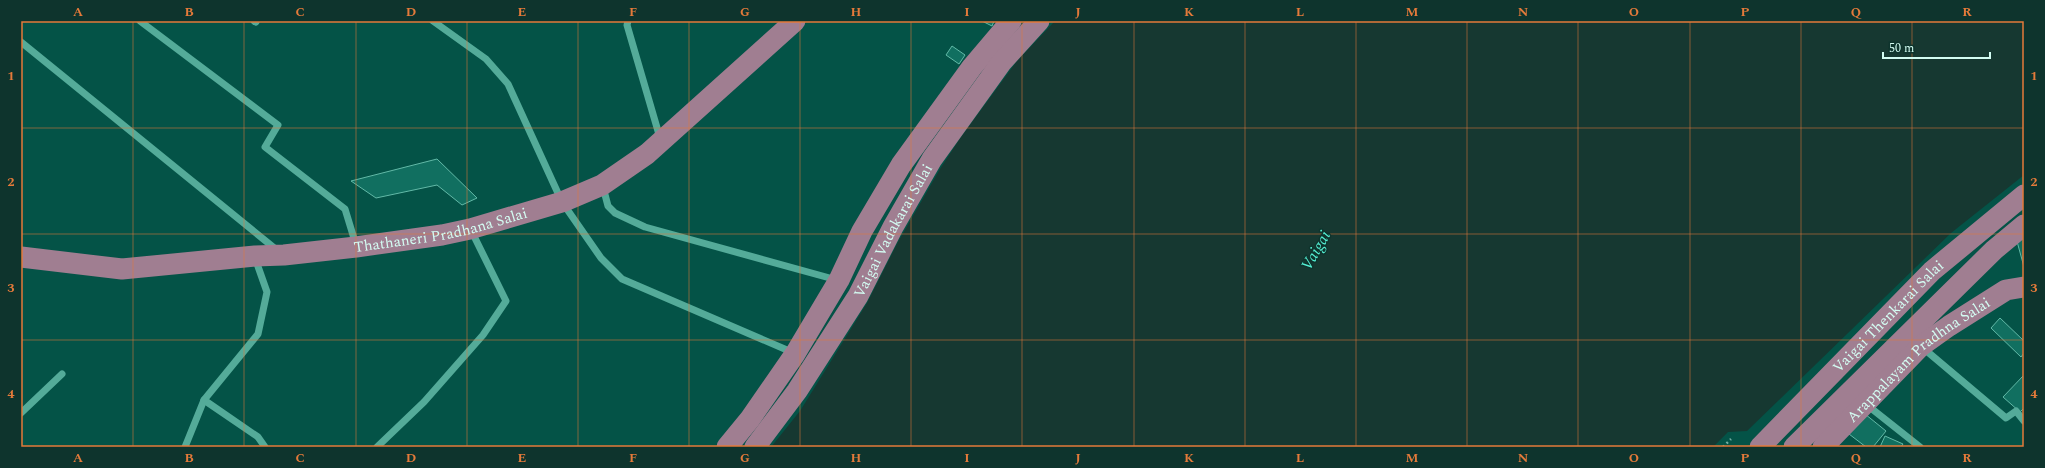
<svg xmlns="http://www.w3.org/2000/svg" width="2045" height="468" font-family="Spectral,serif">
<rect width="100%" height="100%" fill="#045347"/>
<polygon fill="#163831" points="1055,21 2024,21 2024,175 1951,233 1747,431 1728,432 1713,447 771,447 800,411 867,303 898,242 940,169 961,137 1017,61"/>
<g fill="#116f60" stroke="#62b9a7">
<polygon points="982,21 994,21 992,26"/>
<polygon points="952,46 965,55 959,64 946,55"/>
<polygon points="437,159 477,198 462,205 437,185 376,198 351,181"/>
<polygon points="2024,231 2024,267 2015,234"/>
<polygon points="2000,318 2024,341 2024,353 2021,357 1991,328"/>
<polygon points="2024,375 2024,408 2020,412 2003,397"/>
<polygon points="1865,414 1886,431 1873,447 1866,447 1849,434"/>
<polygon points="1885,436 1903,444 1901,447 1880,447"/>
</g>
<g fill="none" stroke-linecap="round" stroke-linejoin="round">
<polyline stroke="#74aea4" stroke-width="2.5" stroke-dasharray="2 3" stroke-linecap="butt" points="1723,447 1731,439"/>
<g stroke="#54ab99" stroke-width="7">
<polyline points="140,21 278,125 265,147 345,209 356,245"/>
<polyline points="254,21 256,22"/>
<polyline points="433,21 486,59 508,84 562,202 601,258 622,279 794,353"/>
<polyline points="628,21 627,25 660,138"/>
<polyline points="21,42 278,251"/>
<polyline points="603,187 608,206 615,213 645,227 837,280"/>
<polyline points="1923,348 2006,418 2016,411 2024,421"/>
<polyline points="204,400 258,437 265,447"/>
<polyline points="1867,405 1920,447"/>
<polyline points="21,413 62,374"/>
<polyline points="185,447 204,400 258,334 267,292 255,258"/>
<polyline points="377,447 424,402 483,335 506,301 471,230"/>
</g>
<g stroke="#a07e91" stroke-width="21">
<path id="s1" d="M21,257l101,12 133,-13 29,-1 72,-8 86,-12 28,-6 92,-27 40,-17 45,-31 148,-133"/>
<polyline points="727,447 750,419 795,354 839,280 862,231 901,165 972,67 1011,21"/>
<path id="s2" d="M755,447l42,-56 61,-95 35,-69 39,-68 69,-96 38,-42"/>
<path id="s3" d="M1760,447l172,-176 92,-76"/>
<polyline points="1794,447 1994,250 2024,225"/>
<path id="s4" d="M1823,447l98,-101 28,-20 57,-36 18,-3"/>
</g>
</g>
<path fill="none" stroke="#e47a3a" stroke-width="1" stroke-opacity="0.55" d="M133,21v426M244,21v426M356,21v426M467,21v426M578,21v426M689,21v426M800,21v426M911,21v426M1022,21v426M1134,21v426M1245,21v426M1356,21v426M1467,21v426M1578,21v426M1690,21v426M1801,21v426M1912,21v426M21,128h2003M21,234h2003M21,340h2003"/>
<g text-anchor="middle" stroke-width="3" stroke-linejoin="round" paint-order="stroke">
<g font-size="15" fill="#d3fcf2" stroke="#0e342d">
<text dy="5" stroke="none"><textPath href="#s1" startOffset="423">Thathaneri Pradhana Salai</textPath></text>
<text dy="5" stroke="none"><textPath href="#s2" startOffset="257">Vaigai Vadakarai Salai</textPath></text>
<text dy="5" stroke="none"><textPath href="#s3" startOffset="183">Vaigai Thenkarai Salai</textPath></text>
<text dy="5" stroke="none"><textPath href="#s4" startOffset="130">Arappalayam Pradhna Salai</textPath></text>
</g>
<g font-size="16" font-style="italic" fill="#55f0d4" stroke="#0e342d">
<text transform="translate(1315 250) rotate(-60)" y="6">Vaigai</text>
</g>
</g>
<rect width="2045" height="468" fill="none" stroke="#0e342d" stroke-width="44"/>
<path d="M1883 52v6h107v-6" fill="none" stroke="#d3fcf2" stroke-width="2"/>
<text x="1889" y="52" font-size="12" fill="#d3fcf2" stroke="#0e342d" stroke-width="3" paint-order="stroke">50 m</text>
<rect x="22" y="22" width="2001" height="424" fill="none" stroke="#e47a3a" stroke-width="1.5"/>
<g font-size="13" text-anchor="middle" font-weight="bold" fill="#e47a3a">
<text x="78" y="16">A</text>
<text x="189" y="16">B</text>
<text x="300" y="16">C</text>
<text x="411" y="16">D</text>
<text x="522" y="16">E</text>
<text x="633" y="16">F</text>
<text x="745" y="16">G</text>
<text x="856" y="16">H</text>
<text x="967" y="16">I</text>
<text x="1078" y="16">J</text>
<text x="1189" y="16">K</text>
<text x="1300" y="16">L</text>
<text x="1412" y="16">M</text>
<text x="1523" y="16">N</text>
<text x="1634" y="16">O</text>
<text x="1745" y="16">P</text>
<text x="1856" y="16">Q</text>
<text x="1967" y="16">R</text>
<text x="11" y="80">1</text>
<text x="2034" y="80">1</text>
<text x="11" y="186">2</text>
<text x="2034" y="186">2</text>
<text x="11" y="292">3</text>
<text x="2034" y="292">3</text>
<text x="11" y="398">4</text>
<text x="2034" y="398">4</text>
<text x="78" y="462">A</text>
<text x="189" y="462">B</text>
<text x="300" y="462">C</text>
<text x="411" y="462">D</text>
<text x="522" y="462">E</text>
<text x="633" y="462">F</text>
<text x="745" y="462">G</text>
<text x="856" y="462">H</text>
<text x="967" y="462">I</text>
<text x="1078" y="462">J</text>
<text x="1189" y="462">K</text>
<text x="1300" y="462">L</text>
<text x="1412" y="462">M</text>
<text x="1523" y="462">N</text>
<text x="1634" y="462">O</text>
<text x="1745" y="462">P</text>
<text x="1856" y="462">Q</text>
<text x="1967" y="462">R</text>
</g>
</svg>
